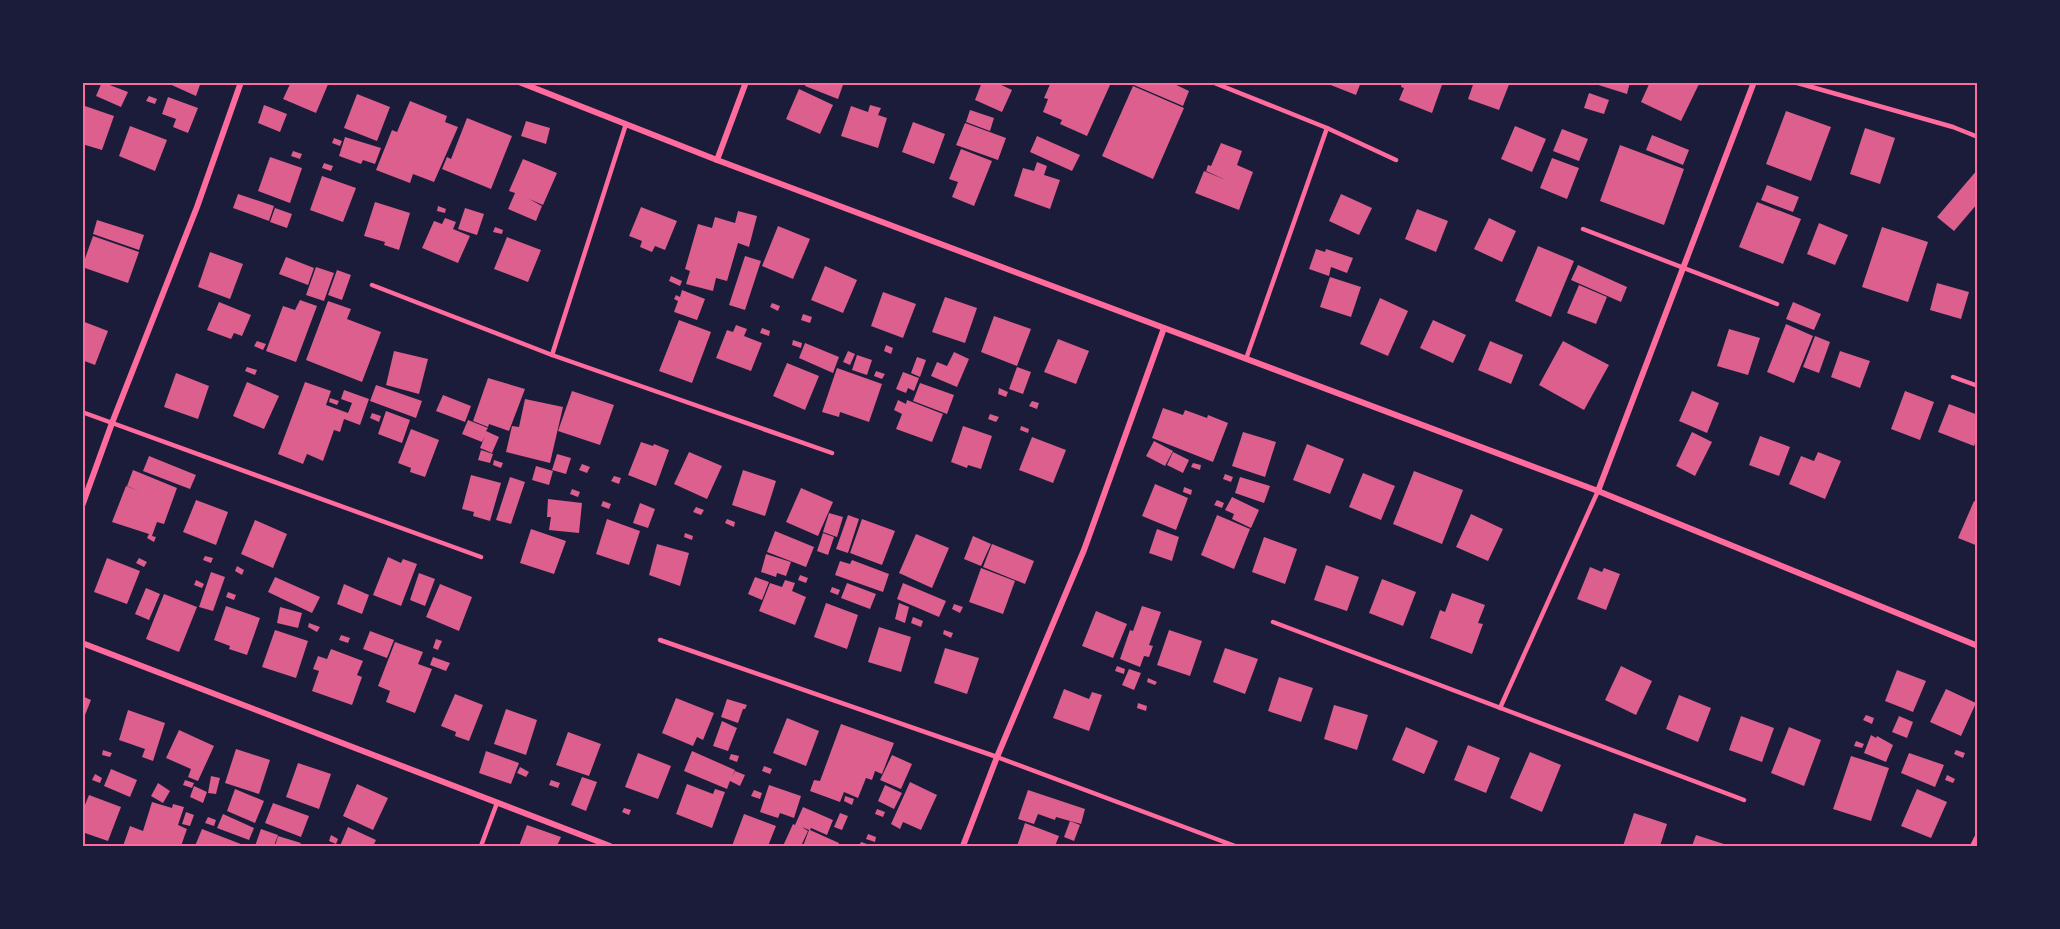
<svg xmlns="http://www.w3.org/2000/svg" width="2060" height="929" font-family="Barlow,sans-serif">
<rect width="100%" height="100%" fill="#1b1b3a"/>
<g fill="#dd5f8e">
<polygon points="102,82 128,92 121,107 96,96"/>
<polygon points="165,82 201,82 196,96"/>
<polygon points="291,82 329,82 316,113 283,99"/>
<polygon points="806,82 844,82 838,99 805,86"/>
<polygon points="982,82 995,82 1012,90 1002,112 975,100"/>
<polygon points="1051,82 1103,82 1110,85 1087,136 1060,124 1062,120 1043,112 1048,99 1044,98"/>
<polygon points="1135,82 1170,82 1189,91 1183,106 1134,85"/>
<polygon points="1323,82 1361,82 1356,95"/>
<polygon points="1402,82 1443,82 1432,113 1399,100 1404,88 1401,87"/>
<polygon points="1474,82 1510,82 1499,110 1468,99"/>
<polygon points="1589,82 1630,82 1627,94"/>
<polygon points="1650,82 1700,82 1681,121 1641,102"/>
<polygon points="1133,86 1184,108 1153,179 1102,156"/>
<polygon points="799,89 833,105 820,134 786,119"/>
<polygon points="1589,93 1609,100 1604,114 1584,108"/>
<polygon points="357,94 390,107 377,141 344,128"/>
<polygon points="149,96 157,99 155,104 146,101"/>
<polygon points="168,97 198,108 188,133 173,127 176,119 162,114"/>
<polygon points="410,101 447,116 445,122 458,127 434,182 413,174 410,183 376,170 392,130 397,132"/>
<polygon points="82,105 114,116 102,150 82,144"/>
<polygon points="264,105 287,114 280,132 258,123"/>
<polygon points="870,105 881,108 878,115 887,118 878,148 841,136 851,106 868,112"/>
<polygon points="970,110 994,118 990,131 966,122"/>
<polygon points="1786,111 1831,127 1811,181 1766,164"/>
<polygon points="467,118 512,136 491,189 442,169 447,157 451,159"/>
<polygon points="526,121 550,128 546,144 521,136"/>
<polygon points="913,122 945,134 934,164 902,152"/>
<polygon points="965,123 1006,138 998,160 956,145"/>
<polygon points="130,126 167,140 155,171 119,156"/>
<polygon points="1515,126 1546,139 1532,172 1501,159"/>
<polygon points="1865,128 1895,138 1880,184 1850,174"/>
<polygon points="1562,129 1588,139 1579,161 1553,151"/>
<polygon points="1652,135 1689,150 1683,165 1646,150"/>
<polygon points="1037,136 1080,155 1072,171 1030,152"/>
<polygon points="345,137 381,148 375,164 363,160 361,164 339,156"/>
<polygon points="334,138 342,141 340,146 332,143"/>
<polygon points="1221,143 1242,151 1237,165 1253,172 1239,210 1195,193 1204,171 1226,180 1206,171 1208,165 1211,166"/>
<polygon points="1620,145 1684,169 1664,225 1600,201"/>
<polygon points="961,149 992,161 974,206 952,197 958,182 949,179"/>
<polygon points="293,151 302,154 300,159 291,156"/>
<polygon points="270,157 302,168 290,203 258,191"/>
<polygon points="1552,158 1579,168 1567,199 1540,188"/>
<polygon points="523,159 557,173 543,205 529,199 542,206 536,221 508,209 515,193 509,191"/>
<polygon points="1037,162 1047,166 1044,175 1060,180 1050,209 1014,196 1023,168 1034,171"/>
<polygon points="324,163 333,166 331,171 322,168"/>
<polygon points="1978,169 1978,203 1954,231 1937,217"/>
<polygon points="322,176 356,188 343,222 310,210"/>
<polygon points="1767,185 1799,197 1793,212 1761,200"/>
<polygon points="238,194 274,206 269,221 233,208"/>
<polygon points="1341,194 1372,208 1359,235 1329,221"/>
<polygon points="375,202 410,213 399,250 384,245 385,242 364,236"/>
<polygon points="1757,202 1801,219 1783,264 1739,247"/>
<polygon points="438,206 446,209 445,213 437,211"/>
<polygon points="641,207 677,221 665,250 655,246 652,252 640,247 642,241 629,236"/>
<polygon points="275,208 292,214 287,228 270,222"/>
<polygon points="465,208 484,214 477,235 458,229"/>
<polygon points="1417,209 1448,221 1436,252 1405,239"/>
<polygon points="738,211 757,216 749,247 738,243 727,281 716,278 713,291 686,284 690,271 685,269 698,224 712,228 715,217 735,223"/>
<polygon points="445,218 456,222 453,229 470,236 458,263 422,248 434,221 442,224"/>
<polygon points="1489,218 1516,231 1502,262 1474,249"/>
<polygon points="97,220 144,235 139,250 93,234"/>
<polygon points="1819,223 1848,235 1835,265 1807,254"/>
<polygon points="778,226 810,239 793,279 762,266"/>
<polygon points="495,227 503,230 502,234 493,232"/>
<polygon points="1882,227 1928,242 1908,302 1862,287"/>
<polygon points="93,236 139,252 128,283 82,267"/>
<polygon points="507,237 541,250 528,282 494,269"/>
<polygon points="1538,246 1574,261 1551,317 1515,301"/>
<polygon points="1316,249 1325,252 1326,249 1353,258 1347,273 1331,267 1329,276 1309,269"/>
<polygon points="210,252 243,264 230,299 198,287"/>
<polygon points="745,256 761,261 745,310 729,305"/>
<polygon points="286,257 314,268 308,285 279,274"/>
<polygon points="1578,265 1627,287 1621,302 1571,280"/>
<polygon points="825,266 857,280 843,313 811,300"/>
<polygon points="316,267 334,273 324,301 306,295"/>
<polygon points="337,270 351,275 342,300 328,295"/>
<polygon points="671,276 682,281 680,286 669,281"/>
<polygon points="1330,277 1361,287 1351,317 1320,307"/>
<polygon points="1937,283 1969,292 1961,319 1930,310"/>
<polygon points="1579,285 1607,297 1596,324 1567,313"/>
<polygon points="682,290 705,299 697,320 674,312 678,301 674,299 676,295 680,297"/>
<polygon points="883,292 916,304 903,338 871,326"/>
<polygon points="945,297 977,308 965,343 932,332"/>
<polygon points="1380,298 1408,311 1388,356 1360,344"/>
<polygon points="300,300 317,306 296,362 266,351 283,306 295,310"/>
<polygon points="328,301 351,309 347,319 381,332 362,382 306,360"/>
<polygon points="219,302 251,315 242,336 234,333 231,339 207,330"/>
<polygon points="1793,302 1821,314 1814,330 1786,319"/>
<polygon points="772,303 780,306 778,311 770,307"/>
<polygon points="803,314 812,317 810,323 801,320"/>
<polygon points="994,316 1031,329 1017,366 981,352"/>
<polygon points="679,320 711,332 692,383 659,371"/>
<polygon points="1433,320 1466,335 1453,363 1420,348"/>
<polygon points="82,321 108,331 95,365 82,360"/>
<polygon points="1786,324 1813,336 1794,383 1767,372"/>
<polygon points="736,325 747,329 744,336 762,343 751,371 716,358 727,330 733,332"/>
<polygon points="762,328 770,331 769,336 760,333"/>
<polygon points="1729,329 1760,338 1748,375 1717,366"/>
<polygon points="1815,336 1830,342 1819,373 1803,367"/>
<polygon points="1058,339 1089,351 1076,384 1044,372"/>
<polygon points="793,340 802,343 801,348 792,345"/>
<polygon points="257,341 266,344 263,350 254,346"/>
<polygon points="1490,341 1523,355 1511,384 1478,370"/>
<polygon points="1563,341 1609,365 1584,410 1539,385"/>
<polygon points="805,343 839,357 833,373 799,358"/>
<polygon points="886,345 893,348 891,354 884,351"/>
<polygon points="394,351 428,359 419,394 386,385"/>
<polygon points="848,351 855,354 850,365 843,362"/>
<polygon points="1840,351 1870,361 1860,388 1831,377"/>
<polygon points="954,352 969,359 957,387 931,376 937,362 947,366"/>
<polygon points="857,355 872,360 867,375 852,370"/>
<polygon points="917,357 926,360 920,377 911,373"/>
<polygon points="787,363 819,376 805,410 773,396"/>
<polygon points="247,367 257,370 255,375 245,371"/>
<polygon points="1017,367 1031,372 1023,394 1009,389"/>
<polygon points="837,368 882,384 869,422 840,412 839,417 822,412"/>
<polygon points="876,371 885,374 882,379 874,376"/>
<polygon points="903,372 919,378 914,391 908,388 906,393 896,389"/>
<polygon points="176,373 209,386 198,419 164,407"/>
<polygon points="488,378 525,389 509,431 489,424 488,427 473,421"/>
<polygon points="247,382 279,396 264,429 233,416"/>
<polygon points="305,382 331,391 326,405 348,413 352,403 341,399 344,390 369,399 360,425 344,419 340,432 334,430 323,461 307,454 303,464 278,454"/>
<polygon points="920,383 954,395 947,414 913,401"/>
<polygon points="376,385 422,401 416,418 370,401"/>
<polygon points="999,388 1008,392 1006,397 998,394"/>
<polygon points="572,391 614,405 600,445 558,431"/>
<polygon points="1692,391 1719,403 1707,433 1679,421"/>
<polygon points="1905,391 1934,402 1920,440 1891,429"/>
<polygon points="443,395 471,406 465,422 436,411"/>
<polygon points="330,398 339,401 337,405 329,402"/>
<polygon points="525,399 563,407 550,463 506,452 512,426 519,427"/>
<polygon points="898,400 906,404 907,400 943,414 932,442 896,429 902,414 894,410"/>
<polygon points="1032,401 1039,403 1037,409 1029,406"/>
<polygon points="1949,404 1978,415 1978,435 1974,446 1938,432"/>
<polygon points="1163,408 1183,415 1185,410 1207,418 1208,415 1228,423 1213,462 1152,438"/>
<polygon points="386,411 410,420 402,443 378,434"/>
<polygon points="372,413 381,416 379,422 370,418"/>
<polygon points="990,414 999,417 996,422 988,419"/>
<polygon points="468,420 488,428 486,431 499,437 492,453 480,448 485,436 482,442 462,434"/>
<polygon points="963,426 992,436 981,469 968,465 967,468 951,462"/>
<polygon points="1021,426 1029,429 1028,433 1020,430"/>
<polygon points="411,429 439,440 425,477 410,472 411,468 398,463"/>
<polygon points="1243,432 1276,442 1265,477 1232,466"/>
<polygon points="1692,432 1712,442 1695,476 1676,466"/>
<polygon points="1760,436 1790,447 1779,476 1749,465"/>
<polygon points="1032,437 1066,450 1053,483 1019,470"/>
<polygon points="1154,441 1173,451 1165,466 1146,456"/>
<polygon points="641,442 653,446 654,444 669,450 656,486 628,475"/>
<polygon points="1307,444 1344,459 1330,494 1293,480"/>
<polygon points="481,450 493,454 490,463 478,460"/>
<polygon points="689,452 722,466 707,499 674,484"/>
<polygon points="1173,452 1189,460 1183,473 1167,465"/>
<polygon points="1818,452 1841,461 1825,499 1789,484 1801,456 1814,461"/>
<polygon points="557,454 571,458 566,474 552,470"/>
<polygon points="149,456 196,475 190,489 143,471"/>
<polygon points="494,460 503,463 501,468 493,465"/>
<polygon points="1193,463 1201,465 1200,470 1191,467"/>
<polygon points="582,464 590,467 587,473 579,470"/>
<polygon points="536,466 553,471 549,485 532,480"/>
<polygon points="133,470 177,488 164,524 157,522 152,536 156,537 154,542 147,538 149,534 112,522 126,486 139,491 127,486"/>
<polygon points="743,470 776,481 765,516 732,505"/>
<polygon points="1414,471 1463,490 1442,544 1393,524"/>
<polygon points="1363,473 1395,486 1381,520 1349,507"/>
<polygon points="1225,474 1233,477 1231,482 1223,479"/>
<polygon points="471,475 501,483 490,521 473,516 474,512 462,509"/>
<polygon points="614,476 621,478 619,484 611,481"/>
<polygon points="510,477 525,482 511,524 496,520"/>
<polygon points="1240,477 1270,486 1264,503 1235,493"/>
<polygon points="1155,484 1188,498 1176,530 1142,516"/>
<polygon points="1184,487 1192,490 1191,495 1183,492"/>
<polygon points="801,488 833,502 818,536 786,522"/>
<polygon points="572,489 580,492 578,497 570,494"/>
<polygon points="1232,497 1259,510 1251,528 1232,519 1234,514 1225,510"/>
<polygon points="548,499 582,503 579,533 549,530 551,517 547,517"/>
<polygon points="196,500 228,512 216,545 183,532"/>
<polygon points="1217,500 1224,503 1222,508 1214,505"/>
<polygon points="603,501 611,504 609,509 601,506"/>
<polygon points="1974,501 1978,503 1978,546 1958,538"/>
<polygon points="640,503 655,509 648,528 633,523"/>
<polygon points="696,507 704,510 701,515 693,512"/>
<polygon points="829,513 843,517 837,537 823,532"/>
<polygon points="1471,514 1503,529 1488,561 1456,547"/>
<polygon points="848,515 859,519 848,553 836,549"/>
<polygon points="1217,515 1250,529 1234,569 1201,555"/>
<polygon points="607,519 640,531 629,565 596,554"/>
<polygon points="727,519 735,522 734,527 725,523"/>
<polygon points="862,519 895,531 882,565 850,553"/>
<polygon points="255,520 287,534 273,568 241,554"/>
<polygon points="531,529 566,541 554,574 520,563"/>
<polygon points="1157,529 1179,537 1172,561 1149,553"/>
<polygon points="775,531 814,547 806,567 767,552"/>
<polygon points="685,533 693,536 692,540 684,537"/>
<polygon points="823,533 834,537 828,555 817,551"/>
<polygon points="916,534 949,548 932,588 899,573"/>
<polygon points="973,536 991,544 981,566 964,559"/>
<polygon points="1264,537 1297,549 1285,584 1252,572"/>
<polygon points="657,544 689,553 680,586 649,575"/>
<polygon points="992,544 1034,561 1025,584 983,567"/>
<polygon points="766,554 791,562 786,576 777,573 776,577 761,572"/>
<polygon points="205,556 213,558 211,563 203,560"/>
<polygon points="388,557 401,563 403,559 417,564 401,606 373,595"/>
<polygon points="107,558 140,571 127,604 94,592"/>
<polygon points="139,558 147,562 144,567 136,563"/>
<polygon points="852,560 889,574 883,592 835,575 840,561 850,564"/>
<polygon points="1326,565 1359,577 1347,611 1314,600"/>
<polygon points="237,566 244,570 242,575 235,571"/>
<polygon points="1590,567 1602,572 1604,568 1620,574 1606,610 1577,599"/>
<polygon points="981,568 1015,581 1003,614 969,602"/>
<polygon points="211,572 225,577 213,611 199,607"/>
<polygon points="419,573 435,579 425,606 410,600"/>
<polygon points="800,575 808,578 806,583 798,580"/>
<polygon points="275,577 320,597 312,613 268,592"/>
<polygon points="755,577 769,582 762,600 748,594"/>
<polygon points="1382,579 1416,592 1403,626 1369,613"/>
<polygon points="196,580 204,584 202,588 194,585"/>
<polygon points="785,580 795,583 792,591 806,597 795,625 759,611 770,583 782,587"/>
<polygon points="847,583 876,594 870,609 841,598"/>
<polygon points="903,583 946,601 939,617 897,599"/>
<polygon points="344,584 369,595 362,614 337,604"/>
<polygon points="440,584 472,597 459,631 426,617"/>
<polygon points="832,587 840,590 838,595 830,592"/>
<polygon points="146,588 160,594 149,620 135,614"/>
<polygon points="228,592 236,595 234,600 226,597"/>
<polygon points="1452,593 1485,605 1478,623 1483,624 1472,654 1430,638 1440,610 1445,612"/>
<polygon points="164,594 197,607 179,652 146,639"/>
<polygon points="826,603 858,615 847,649 814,637"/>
<polygon points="899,603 909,607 905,623 895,619"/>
<polygon points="954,604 963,607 960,613 952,609"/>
<polygon points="226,606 260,618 247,655 229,649 230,646 214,640"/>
<polygon points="1142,606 1161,612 1149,645 1153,646 1149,657 1144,656 1140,667 1120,659 1130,630 1133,631"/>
<polygon points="280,607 302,613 298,628 277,623"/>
<polygon points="1096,611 1127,624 1113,658 1082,646"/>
<polygon points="913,617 923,621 921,627 911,623"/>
<polygon points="309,623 320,627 317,632 308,627"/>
<polygon points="879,627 911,637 901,672 868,662"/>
<polygon points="275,630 308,641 296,678 262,667"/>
<polygon points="944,630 953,633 951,638 943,634"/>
<polygon points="1169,630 1202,641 1190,676 1157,665"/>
<polygon points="370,631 394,640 387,658 363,649"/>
<polygon points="341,635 350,638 348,643 339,640"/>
<polygon points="436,639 442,641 438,650 433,648"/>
<polygon points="395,642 423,652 418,664 432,669 415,713 386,702 390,691 378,686"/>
<polygon points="945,648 979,658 967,694 934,683"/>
<polygon points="1225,648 1258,659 1245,694 1213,682"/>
<polygon points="331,649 363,661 357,675 362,677 352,705 312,691 319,671 313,669 318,656 327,659"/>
<polygon points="433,657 450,663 446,671 430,665"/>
<polygon points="1117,666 1125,669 1124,674 1115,671"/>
<polygon points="1621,666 1652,681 1636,715 1605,700"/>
<polygon points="1129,669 1141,673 1134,690 1122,685"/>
<polygon points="1897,670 1926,681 1913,712 1885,701"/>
<polygon points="1279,677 1313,688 1301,722 1268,711"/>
<polygon points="1148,678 1157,682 1155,685 1147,682"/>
<polygon points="1064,689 1089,699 1092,692 1102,695 1089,731 1053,718"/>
<polygon points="1946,689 1976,703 1961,736 1930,722"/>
<polygon points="455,694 483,705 469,741 455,736 456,732 441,726"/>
<polygon points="1679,695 1711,708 1698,742 1666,729"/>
<polygon points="82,696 91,700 83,720 82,720"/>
<polygon points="676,698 714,713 703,740 697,737 693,746 662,733"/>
<polygon points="727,699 747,705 745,709 743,709 738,723 721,717"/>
<polygon points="1138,703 1147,706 1146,711 1137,708"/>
<polygon points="1334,705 1368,715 1357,750 1324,739"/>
<polygon points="506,709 537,720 526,755 494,744"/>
<polygon points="128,710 165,723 153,761 142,757 145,749 119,740"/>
<polygon points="1866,715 1874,718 1872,724 1863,720"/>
<polygon points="1741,716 1774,728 1762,762 1729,750"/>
<polygon points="1899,716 1913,722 1907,738 1892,732"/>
<polygon points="787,718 819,731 806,766 773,753"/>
<polygon points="722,721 737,728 728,751 713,746"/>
<polygon points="841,724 894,743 882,774 875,771 872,780 866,778 858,798 844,792 840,802 810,791 814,780 820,781"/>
<polygon points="1406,727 1438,741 1424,774 1392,760"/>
<polygon points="1789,727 1821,740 1804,786 1771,773"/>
<polygon points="179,730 214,746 198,781 188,777 191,769 166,758"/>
<polygon points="568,732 601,744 589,776 556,765"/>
<polygon points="1871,735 1876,738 1877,736 1893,745 1886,762 1864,753"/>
<polygon points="1856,741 1864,744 1862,748 1854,746"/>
<polygon points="1468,745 1500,758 1486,793 1454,780"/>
<polygon points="236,749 270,760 259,794 225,783"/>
<polygon points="103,750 112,753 110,757 102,755"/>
<polygon points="1956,750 1965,753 1963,758 1954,754"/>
<polygon points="486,751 519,763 511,784 479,773"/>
<polygon points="692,751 735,770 732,777 735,771 745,775 740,786 730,781 727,789 684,771"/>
<polygon points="1530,752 1561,765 1542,812 1510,798"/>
<polygon points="638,753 671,766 658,799 625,787"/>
<polygon points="1909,753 1944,765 1935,787 1901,773"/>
<polygon points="731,754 739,756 737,762 729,759"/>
<polygon points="892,755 912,764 901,789 880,780"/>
<polygon points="1851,756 1889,768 1871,821 1833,809"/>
<polygon points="298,763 331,774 319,809 286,797"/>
<polygon points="764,766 772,769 770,774 762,771"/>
<polygon points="520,767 529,772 526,777 517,773"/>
<polygon points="111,769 137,780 130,797 104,786"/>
<polygon points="95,774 102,778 100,783 92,780"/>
<polygon points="1947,775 1955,779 1953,783 1945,780"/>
<polygon points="211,776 220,778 216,794 208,793"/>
<polygon points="582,777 597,782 586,811 571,805"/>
<polygon points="185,780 194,783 192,788 183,785"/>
<polygon points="551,780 560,783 558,788 549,785"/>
<polygon points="910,782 937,795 921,830 903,822 900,829 891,824"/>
<polygon points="158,783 170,791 163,803 151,796"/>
<polygon points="357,784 388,798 373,830 343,816"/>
<polygon points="687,784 713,794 715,789 725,792 712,828 676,814"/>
<polygon points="769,785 801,796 794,818 780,813 778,818 760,812"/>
<polygon points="885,785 902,793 894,809 878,801"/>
<polygon points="194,786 207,792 203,803 190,797"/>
<polygon points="235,789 264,801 255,823 227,811"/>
<polygon points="1917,789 1947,802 1931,838 1901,826"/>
<polygon points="754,790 762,793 760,799 751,796"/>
<polygon points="1028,790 1085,809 1081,824 1056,817 1055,820 1038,814 1034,824 1018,819"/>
<polygon points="89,795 121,807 108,841 82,832 82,812"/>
<polygon points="845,796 854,799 852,805 844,801"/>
<polygon points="152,802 172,808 173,804 184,807 178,825 187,829 181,846 123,846 130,826 143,831"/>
<polygon points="273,803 309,816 301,837 265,823"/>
<polygon points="803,807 833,820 827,835 811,828 810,830 839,843 838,846 803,846 809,830 802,827 808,831 801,846 783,846 793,824 795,825"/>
<polygon points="624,808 631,810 629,815 622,812"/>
<polygon points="877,809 885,812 883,817 875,814"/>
<polygon points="186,812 194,815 190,826 182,824"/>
<polygon points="840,813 848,816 842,830 834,827"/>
<polygon points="1634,813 1667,824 1660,846 1623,846"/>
<polygon points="223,814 254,828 249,840 217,828"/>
<polygon points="744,814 776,826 768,846 732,846"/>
<polygon points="208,817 216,820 214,826 205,823"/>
<polygon points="1070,821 1080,825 1074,841 1064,837"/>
<polygon points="1025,823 1059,836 1055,846 1017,846"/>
<polygon points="527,825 561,837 557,846 519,846"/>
<polygon points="348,827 376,840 373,846 340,846"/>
<polygon points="202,829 246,846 195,846"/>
<polygon points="261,829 278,835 274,846 255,846"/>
<polygon points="868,834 876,837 875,842 866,839"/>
<polygon points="331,835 338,839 336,844 329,841"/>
<polygon points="1696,835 1730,846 1692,846"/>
<polygon points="278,836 301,843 299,846 275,846"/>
<polygon points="861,842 873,846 859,846"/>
</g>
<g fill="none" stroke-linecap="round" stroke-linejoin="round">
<g stroke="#ff6b9d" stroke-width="4.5">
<polyline points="1212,82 1327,128 1396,160"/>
<polyline points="1794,82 1953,127 1978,137"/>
<polyline points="1583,229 1777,304"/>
<polyline points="372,285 552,355 832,453"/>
<polyline points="552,355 626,124"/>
<polyline points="1246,359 1327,128"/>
<polyline points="1953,377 1978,386"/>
<polyline points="82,412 481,557"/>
<polyline points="1273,622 1744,800"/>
<polyline points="660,640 997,757 1235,846"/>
<polyline points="1500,708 1598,491"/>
<polyline points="481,846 497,803"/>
</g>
<g stroke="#ff6b9d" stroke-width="6">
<polyline points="519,82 717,160 1598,491 1978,646"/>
<polyline points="717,160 746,82"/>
<polyline points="1598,491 1754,82"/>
<polyline points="82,506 112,423 197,207 241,82"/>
<polyline points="82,643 610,846"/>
<polyline points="963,846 997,757 1084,550 1164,328"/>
<polyline points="1973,846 1978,836"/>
</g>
</g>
<rect width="2060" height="929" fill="none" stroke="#1b1b3a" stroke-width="168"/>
<rect x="84" y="84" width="1892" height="761" fill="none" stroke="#ff6b9d" stroke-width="2"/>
</svg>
